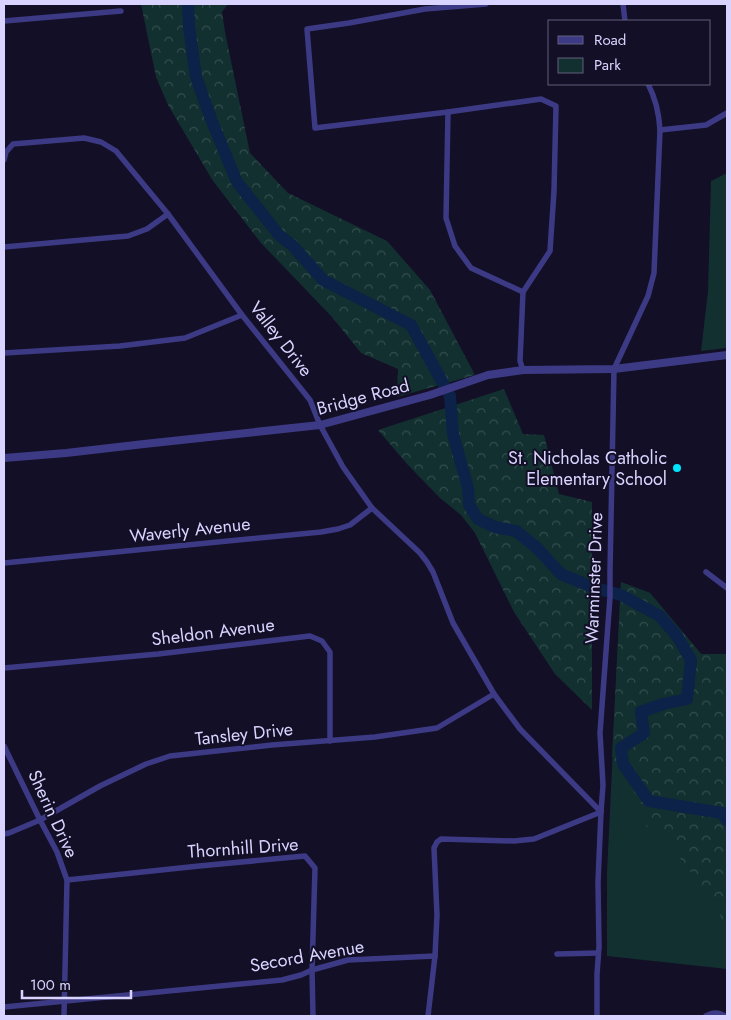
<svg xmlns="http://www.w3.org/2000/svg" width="731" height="1020" font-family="Jost,sans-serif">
<defs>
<pattern id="forest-crowns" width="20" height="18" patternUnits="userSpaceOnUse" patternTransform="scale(1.25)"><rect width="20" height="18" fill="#12302f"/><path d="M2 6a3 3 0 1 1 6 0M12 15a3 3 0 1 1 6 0" fill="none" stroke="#344d4e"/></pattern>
</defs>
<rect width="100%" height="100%" fill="#130f26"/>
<g fill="#12302f">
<polygon points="727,173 727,348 701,351 708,291 711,181"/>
<polygon points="621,582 650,593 701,654 727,654 727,969 607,956 607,872"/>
</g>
<g fill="url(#forest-crowns)">
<polygon points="141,4 228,4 222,12 225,32 250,153 288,193 387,241 430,290 475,375 397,397 398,369 361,353 332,317 261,243 213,181 168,105 156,77"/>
<polygon points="504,389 523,434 544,435 559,494 592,502 592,710 555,674 514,612 475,533 461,515 440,498 407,464 378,430"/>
<polygon points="621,582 650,593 701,654 727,654 727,938 723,929 719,909 669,844 646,826 641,804 612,756"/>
</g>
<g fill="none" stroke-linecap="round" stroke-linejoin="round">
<polyline stroke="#0c2248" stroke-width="12" points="188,4 189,27 196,77 211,119 237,182 279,235 293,246 323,280 411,325 450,396 453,434 468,488 469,505 478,519 495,527 516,531 537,548 561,574 592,587 621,595 660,616 677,636 691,660 687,699 663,704 641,712 644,733 621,748 623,764 649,801 722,813 727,820"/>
<g stroke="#3d3a85" stroke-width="5.5">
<polyline points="486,4 425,9 349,23 307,29 315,128 448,112 541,99 556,106 554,191 550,251 523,292 520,361 523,370"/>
<polyline points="623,4 625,21"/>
<polyline points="4,21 121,11"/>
<polyline points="448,112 446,218 455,246 471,268 523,292"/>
<polyline points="660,130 706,125 727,113"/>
<polyline points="4,160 6,152 13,144 84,138 101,142 116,151 168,214 242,315 310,400 320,425 343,467 372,508 420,553 427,562 433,572 453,623 494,694 520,729 601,812"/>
<polyline points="4,247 128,236 147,229 168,214"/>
<polyline points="4,353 120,346 185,338 242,315"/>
<polyline points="4,563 321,532 338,529 350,525 372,508"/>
<polyline points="706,572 727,588"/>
<polyline points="4,668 158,654 310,636 322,641 330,652 330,741"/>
<polyline points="4,746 40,820 57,852 67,880 64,1016"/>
<polyline points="4,834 9,833 40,820 100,786 146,764 170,756 272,745 375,737 437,728 494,694"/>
<polyline points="67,880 199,866 305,856 315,868 312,970 313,1016"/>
<polyline points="557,954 598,953"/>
<polyline points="4,1007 282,980 301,975 312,970 348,960 435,956"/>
<polyline points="428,1016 435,956 437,915 434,848 437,842 441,839 514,841 534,839 601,812"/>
<path d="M597,1016v-42l2,-27 -1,-65 3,-70 2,-27 -3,-52 10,-136v-26l4,-202 34,-73 6,-23 6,-143c-1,-17 -4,-31 -12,-46"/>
<path d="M706,1016c7,-4 12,-4 19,0"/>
</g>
<polyline stroke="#3d3a85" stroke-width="8" points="4,458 66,453 144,444 320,425 430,395 488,375 523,370 614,369 727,355"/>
</g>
<circle fill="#00e5ff" stroke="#130f26" stroke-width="2" cx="677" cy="468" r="5"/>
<g text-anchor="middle" stroke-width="4" stroke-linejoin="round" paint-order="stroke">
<g font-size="18" fill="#d9d4ff" stroke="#130f26">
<text transform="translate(281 339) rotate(52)" y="6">Valley Drive</text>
<text transform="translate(363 397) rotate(-15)" y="6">Bridge Road</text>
<text transform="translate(190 530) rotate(-6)" y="6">Waverly Avenue</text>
<text transform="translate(594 578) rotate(-88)" y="6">Warminster Drive</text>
<text transform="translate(213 632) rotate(-7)" y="6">Sheldon Avenue</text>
<text transform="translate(244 734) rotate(-6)" y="6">Tansley Drive</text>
<text transform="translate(53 814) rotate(65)" y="6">Sherin Drive</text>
<text transform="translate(243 848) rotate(-4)" y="6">Thornhill Drive</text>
<text transform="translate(307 956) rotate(-10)" y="6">Secord Avenue</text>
</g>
<g font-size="18" fill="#d9d4ff" stroke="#130f26" text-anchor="end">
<text x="667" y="464">St. Nicholas Catholic<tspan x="667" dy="21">Elementary School</tspan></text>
</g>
</g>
<rect width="731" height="1020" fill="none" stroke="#d9d4ff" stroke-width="10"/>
<rect x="548" y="20" width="162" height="65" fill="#130f26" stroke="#625e7d"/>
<rect x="558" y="36" width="25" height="8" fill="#3d3a85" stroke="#625e7d"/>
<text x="594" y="45" font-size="15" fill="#d9d4ff">Road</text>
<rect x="558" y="58" width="25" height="15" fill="#12302f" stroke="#625e7d"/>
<text x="594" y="70" font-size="15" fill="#d9d4ff">Park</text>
<path d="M22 990v8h109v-8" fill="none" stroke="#d9d4ff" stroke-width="2.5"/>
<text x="30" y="990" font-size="15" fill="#d9d4ff" stroke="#130f26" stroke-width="4" paint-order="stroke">100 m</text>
</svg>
